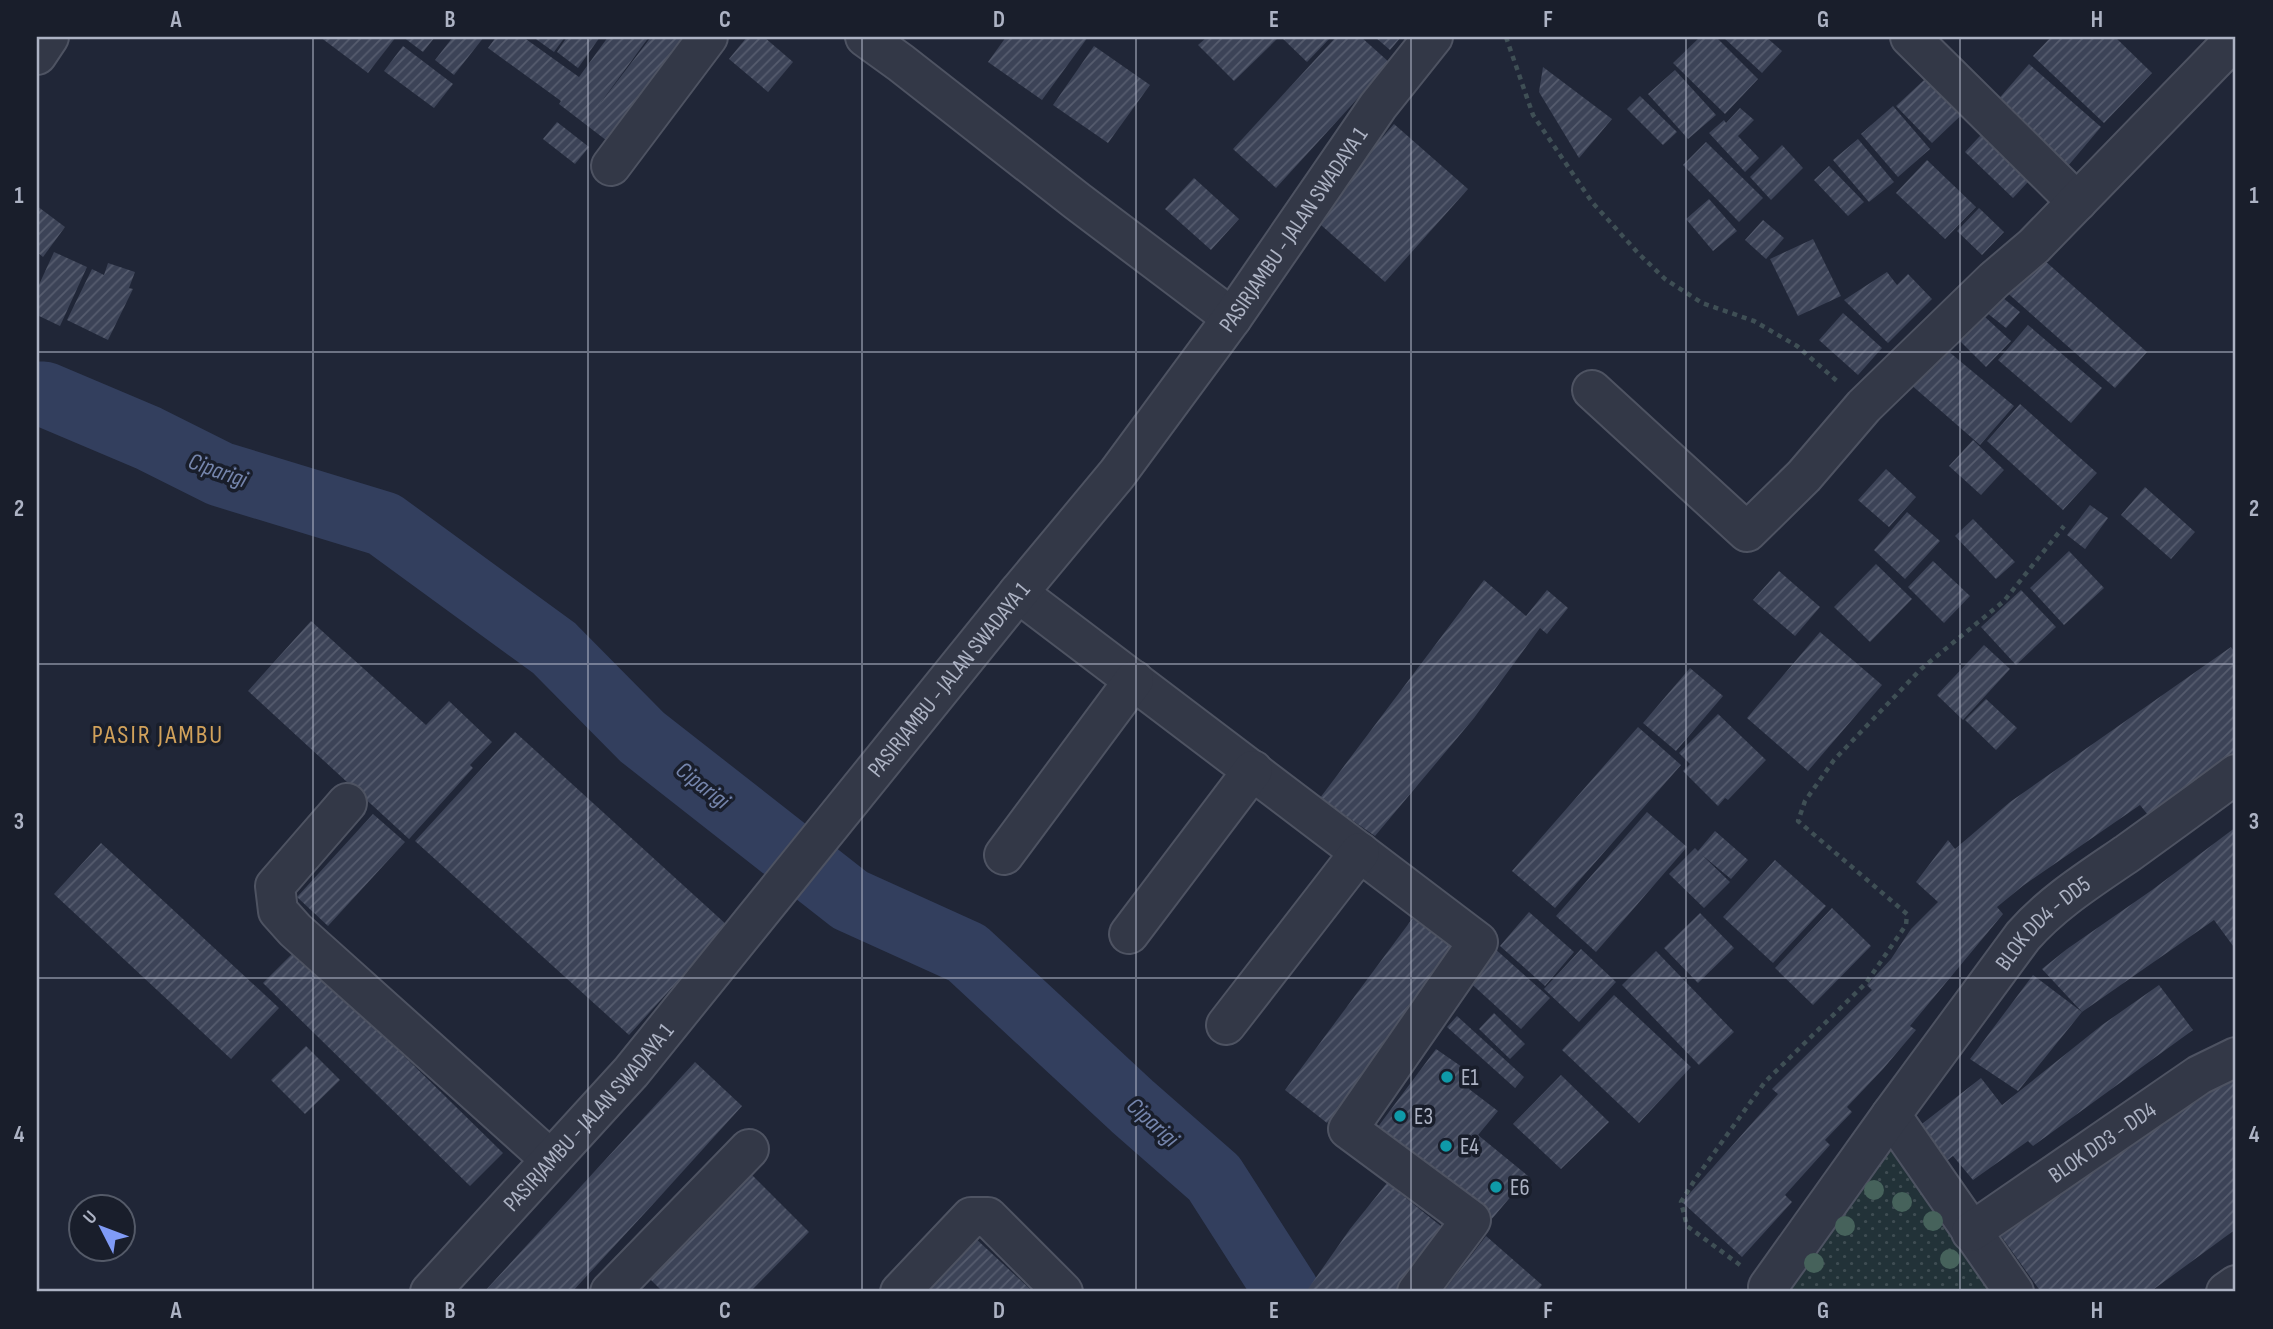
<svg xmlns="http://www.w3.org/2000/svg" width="2273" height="1329" font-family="'Sofia Sans Condensed',sans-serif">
<defs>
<pattern id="park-dots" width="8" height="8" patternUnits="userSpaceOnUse" patternTransform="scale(1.75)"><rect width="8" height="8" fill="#223238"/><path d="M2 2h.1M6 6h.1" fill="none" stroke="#3f4d53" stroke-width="1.8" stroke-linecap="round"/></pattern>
<pattern id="building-hatch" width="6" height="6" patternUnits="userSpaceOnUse" patternTransform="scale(1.75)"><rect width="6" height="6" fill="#3c4357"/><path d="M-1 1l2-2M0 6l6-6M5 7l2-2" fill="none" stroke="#565c6e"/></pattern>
</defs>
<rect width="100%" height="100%" fill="#202637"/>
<polygon fill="url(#park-dots)" points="1904,1134 2014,1292 1779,1292"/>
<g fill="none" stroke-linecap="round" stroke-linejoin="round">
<polyline stroke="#333f5e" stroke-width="65" points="37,394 44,394 148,438 220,474 384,524 554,648 642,737 850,900 967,953 1133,1107 1214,1178 1287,1292"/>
</g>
<g fill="url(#building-hatch)">
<polygon points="320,37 396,37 368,73"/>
<polygon points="403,37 435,37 423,52"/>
<polygon points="453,37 484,37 454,75 435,60"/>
<polygon points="496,37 523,37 579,77 608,37 649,37 596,109 651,37 684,37 615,147 559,104 561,101 488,48"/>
<polygon points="533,37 565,37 554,52"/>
<polygon points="567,37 600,37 578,68 557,52"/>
<polygon points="747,37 764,37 793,62 768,92 729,59"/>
<polygon points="1006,37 1088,37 1042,100 988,62"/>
<polygon points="1207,37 1275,37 1277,39 1234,81 1198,45"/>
<polygon points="1281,37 1331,37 1307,62"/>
<polygon points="1336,37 1361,37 1390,63 1276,188 1233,149"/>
<polygon points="1375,37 1401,37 1390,50"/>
<polygon points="1700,37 1716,37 1758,79 1725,114 1673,63"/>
<polygon points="1723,37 1766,37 1782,51 1762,73"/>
<polygon points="2051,37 2115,37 2152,73 2104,123 2033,56"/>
<polygon points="403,46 453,84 434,108 384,71"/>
<polygon points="1094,46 1150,85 1108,143 1053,105"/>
<polygon points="2029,64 2101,127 2062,173 1989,110"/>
<polygon points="1543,67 1612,119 1579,158 1539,92"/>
<polygon points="1938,67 1973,104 1932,143 1896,106"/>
<polygon points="1675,70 1716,115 1688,139 1648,94"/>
<polygon points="1640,96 1677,132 1663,145 1627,109"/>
<polygon points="1893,106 1930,149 1898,177 1861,134"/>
<polygon points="1740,108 1754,120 1738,136 1759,158 1745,172 1709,133 1724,120 1726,123"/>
<polygon points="557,122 589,147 575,164 543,139"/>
<polygon points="1993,122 2041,168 2013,198 1965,152"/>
<polygon points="1394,124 1468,189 1385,282 1312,217"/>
<polygon points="1858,139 1894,182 1869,202 1833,160"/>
<polygon points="1706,142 1763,198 1739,222 1683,165"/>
<polygon points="1782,145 1803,168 1771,200 1750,177"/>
<polygon points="1927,160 1976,207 1945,239 1896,193"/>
<polygon points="1829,166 1864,202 1848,216 1814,180"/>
<polygon points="1194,178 1239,219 1211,250 1165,209"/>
<polygon points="1709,199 1737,231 1713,251 1686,219"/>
<polygon points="37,206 65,227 43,257 37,252"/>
<polygon points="1979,208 2004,232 1982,255 1957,231"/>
<polygon points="1763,220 1784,238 1766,259 1745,240"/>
<polygon points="1813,239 1841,296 1798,316 1770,259"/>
<polygon points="54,252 87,267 60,326 37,315 37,289"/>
<polygon points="2035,252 2147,352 2115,388 2003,289"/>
<polygon points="108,263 135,272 129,288 133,289 108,340 67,320 92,269 104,275"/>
<polygon points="1887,272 1897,285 1908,274 1932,299 1888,343 1844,300"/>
<polygon points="1991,288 2020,312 2006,328 1977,305"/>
<polygon points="1971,304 2011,341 1986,367 1947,328"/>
<polygon points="1843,313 1882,348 1858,375 1819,340"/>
<polygon points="2028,325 2102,388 2071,423 1998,360"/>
<polygon points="1936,341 2014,406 1980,445 1901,376"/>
<polygon points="2020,404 2097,473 2063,510 1987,441"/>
<polygon points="1973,440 2004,470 1981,495 1949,466"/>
<polygon points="1886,469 1916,497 1889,527 1858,500"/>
<polygon points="2145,487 2195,532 2171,559 2121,515"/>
<polygon points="2090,505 2108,518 2085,549 2067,535"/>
<polygon points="1907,512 1940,541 1905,579 1874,550"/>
<polygon points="1973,519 2015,562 1996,579 1955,536"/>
<polygon points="2069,551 2104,588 2064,625 2030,588"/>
<polygon points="1933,561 1970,596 1944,623 1908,587"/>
<polygon points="1876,564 1912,599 1870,642 1834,607"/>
<polygon points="1779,571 1820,607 1795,636 1753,600"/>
<polygon points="1484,580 1526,616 1547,590 1568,608 1547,634 1540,628 1474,718 1375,836 1320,798"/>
<polygon points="2021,590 2056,627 2016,665 1981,627"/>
<polygon points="311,621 426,725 449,701 492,742 470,765 473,768 409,839 248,691"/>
<polygon points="1820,632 1882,685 1808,771 1747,718"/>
<polygon points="1984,645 2010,669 1963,720 1937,695"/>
<polygon points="2231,647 2236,654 2236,752 2203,773 2148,815 2140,805 2024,885 1997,907 2003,914 1910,1026 1916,1030 1883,1069 1847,1107 1852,1112 1825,1140 1830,1145 1785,1195 1792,1202 1742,1257 1682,1202 1778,1094 1772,1089 1872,990 1867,985 1891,959 1911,929 1938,902 1916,882 1948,840 1955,849 2010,802"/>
<polygon points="1690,668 1723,696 1676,751 1643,723"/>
<polygon points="1986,699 2017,728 1996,750 1965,720"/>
<polygon points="1718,714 1766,760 1728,800 1725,798 1718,806 1683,771 1690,764 1679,753"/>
<polygon points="1638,727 1681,765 1555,908 1512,871"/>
<polygon points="515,732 728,926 629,1035 415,841"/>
<polygon points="1647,812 1687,847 1596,952 1556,916"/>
<polygon points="373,814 405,842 328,926 297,897"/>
<polygon points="2236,827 2236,950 2214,920 2082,1012 2042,969 2067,949 2152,890"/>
<polygon points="1715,831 1748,860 1731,879 1702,855 1730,882 1704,908 1669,874 1695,848 1698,851"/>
<polygon points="101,843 279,1008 231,1059 54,894"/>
<polygon points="1775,860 1826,906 1773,963 1723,917"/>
<polygon points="1832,908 1871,946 1813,1005 1775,968"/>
<polygon points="1418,911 1456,940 1370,1066 1327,1123 1285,1090"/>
<polygon points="1529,912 1574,952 1545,986 1500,946"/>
<polygon points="1700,913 1734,948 1698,983 1664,948"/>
<polygon points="1493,947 1550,998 1521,1029 1465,978"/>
<polygon points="1581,949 1616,982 1579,1022 1544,989"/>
<polygon points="296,950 503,1153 470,1186 263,983"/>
<polygon points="1656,951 1734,1032 1699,1065 1622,985"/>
<polygon points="2033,975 2082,1012 2018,1091 1970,1059"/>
<polygon points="2159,985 2193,1030 2033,1146 2028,1141 1973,1180 1953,1156 1944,1163 1918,1127 1981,1078 2002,1105 2102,1025"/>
<polygon points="1614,995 1691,1067 1639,1123 1562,1050"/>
<polygon points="1494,1013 1525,1044 1510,1059 1479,1029"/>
<polygon points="1457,1016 1524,1077 1515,1088 1447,1027"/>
<polygon points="306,1046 340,1080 305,1114 271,1080"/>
<polygon points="1436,1049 1478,1078 1469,1089 1498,1111 1478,1135 1528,1176 1491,1220 1374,1132"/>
<polygon points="695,1062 742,1106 655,1202 572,1292 484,1292"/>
<polygon points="1561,1075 1609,1122 1561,1169 1513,1124"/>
<polygon points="2236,1076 2236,1229 2150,1292 2041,1292 2001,1236 2183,1104"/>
<polygon points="745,1168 809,1232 750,1292 663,1292 643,1272"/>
<polygon points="1387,1183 1447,1231 1401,1292 1314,1292 1308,1289 1350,1229"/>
<polygon points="1486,1236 1542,1285 1536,1292 1443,1292"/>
<polygon points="974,1237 1031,1290 1029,1292 923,1292"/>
</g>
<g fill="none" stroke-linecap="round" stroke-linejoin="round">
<defs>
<g id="minor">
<polyline points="865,37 901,63 1077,201 1232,318"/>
<polyline points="1910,37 2077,202"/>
<polyline points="37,55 49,37"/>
<polyline points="611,166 708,37"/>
<polyline points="1592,390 1747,532 1804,476 1864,406 1994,280 2034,246 2236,38"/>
<polyline points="1018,593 1478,942 1348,1129 1471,1220 1417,1292"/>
<polyline points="347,803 275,886 278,911 295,930 550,1159"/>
<polyline points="1004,855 1134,680"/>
<polyline points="1129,934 1253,770"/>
<polyline points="1226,1025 1360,852"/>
<polyline points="1891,1115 2014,1292"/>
<path id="s1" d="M1971,1232l228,-157 37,-18"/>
<path id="s2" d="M1768,1287l123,-172 132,-179c30,-34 67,-57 105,-83 36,-26 72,-52 108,-79"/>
<path id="s3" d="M430,1292l201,-220 387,-479 99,-119 115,-156 146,-212 55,-69"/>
<polyline points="610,1292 749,1149"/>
<polyline points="900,1292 971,1217 988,1217 1063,1292"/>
<polyline points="2226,1292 2236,1285"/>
</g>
</defs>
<use href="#minor" stroke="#4e5362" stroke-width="42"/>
<g stroke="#3f4f55" stroke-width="4.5" stroke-dasharray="5 5" stroke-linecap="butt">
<polyline points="1506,37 1533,115 1592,202 1638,253 1665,279 1702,303 1754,321 1797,346 1837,381"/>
<polyline points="1740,1265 1687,1226 1681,1202 1696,1178 1765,1082 1866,983 1906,925 1907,914 1798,821 1805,801 1834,760 1921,669 2004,601 2064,526"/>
</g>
<use href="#minor" stroke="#333847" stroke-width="38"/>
</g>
<g fill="#46625b">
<circle cx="1874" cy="1190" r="10"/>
<circle cx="1902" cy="1202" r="10"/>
<circle cx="1933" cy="1221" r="10"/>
<circle cx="1845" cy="1226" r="10"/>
<circle cx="1950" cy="1259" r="10"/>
<circle cx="1814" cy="1263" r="10"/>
</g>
<path fill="none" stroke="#adb3c4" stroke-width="2" stroke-opacity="0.55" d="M313,37v1255M588,37v1255M862,37v1255M1136,37v1255M1411,37v1255M1686,37v1255M1960,37v1255M37,352h2199M37,664h2199M37,978h2199"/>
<g fill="#0f9aa8" stroke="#191e2b" stroke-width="2.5">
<circle cx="1447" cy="1077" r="7"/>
<circle cx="1400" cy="1116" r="7"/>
<circle cx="1446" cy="1146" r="7"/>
<circle cx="1496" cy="1187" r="7"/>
</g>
<g text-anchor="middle" stroke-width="7" stroke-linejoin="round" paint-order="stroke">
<g font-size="23" fill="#adb3c4" stroke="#191e2b">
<text dy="8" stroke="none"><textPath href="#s3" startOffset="1370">PASIRJAMBU - JALAN SWADAYA 1</textPath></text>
<text dy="8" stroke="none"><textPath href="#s3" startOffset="803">PASIRJAMBU - JALAN SWADAYA 1</textPath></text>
<text dy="8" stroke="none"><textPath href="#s2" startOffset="457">BLOK DD4 - DD5</textPath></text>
<text dy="8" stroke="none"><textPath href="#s3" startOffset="236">PASIRJAMBU - JALAN SWADAYA 1</textPath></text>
<text dy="8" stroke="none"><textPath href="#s1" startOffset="159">BLOK DD3 - DD4</textPath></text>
</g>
<g font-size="23" fill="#adb3c4" stroke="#191e2b" text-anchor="start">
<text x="1461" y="1085">E1</text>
<text x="1414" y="1124">E3</text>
<text x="1460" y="1154">E4</text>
<text x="1510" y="1195">E6</text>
</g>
<g font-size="24" font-style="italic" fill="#7585ac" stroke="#191e2b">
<text transform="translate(218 470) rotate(20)" y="8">Ciparigi</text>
<text transform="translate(703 785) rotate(38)" y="8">Ciparigi</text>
<text transform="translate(1153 1122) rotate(42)" y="8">Ciparigi</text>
</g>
<g font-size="26" letter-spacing="2" fill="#d2a25b" stroke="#191e2b">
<text x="158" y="743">PASIR JAMBU</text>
</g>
</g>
<rect width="2273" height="1329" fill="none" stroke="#191e2b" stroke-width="77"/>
<g transform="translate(102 1228) rotate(312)"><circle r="33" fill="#191e2b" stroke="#545a68" stroke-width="2"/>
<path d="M0-5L12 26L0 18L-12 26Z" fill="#809bf6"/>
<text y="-10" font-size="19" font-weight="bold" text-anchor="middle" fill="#adb3c4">U</text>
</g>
<rect x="38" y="38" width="2196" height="1252" fill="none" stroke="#adb3c4" stroke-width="2.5"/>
<g font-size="23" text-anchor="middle" font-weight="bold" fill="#adb3c4">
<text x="176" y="27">A</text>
<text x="450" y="27">B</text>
<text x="725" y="27">C</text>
<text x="999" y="27">D</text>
<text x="1274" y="27">E</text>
<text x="1548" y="27">F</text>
<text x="1823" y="27">G</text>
<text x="2097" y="27">H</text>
<text x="19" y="203">1</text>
<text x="2254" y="203">1</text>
<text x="19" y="516">2</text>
<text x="2254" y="516">2</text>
<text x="19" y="829">3</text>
<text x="2254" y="829">3</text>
<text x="19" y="1142">4</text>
<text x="2254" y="1142">4</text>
<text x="176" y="1318">A</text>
<text x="450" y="1318">B</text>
<text x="725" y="1318">C</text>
<text x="999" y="1318">D</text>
<text x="1274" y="1318">E</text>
<text x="1548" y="1318">F</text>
<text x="1823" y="1318">G</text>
<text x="2097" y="1318">H</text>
</g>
</svg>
